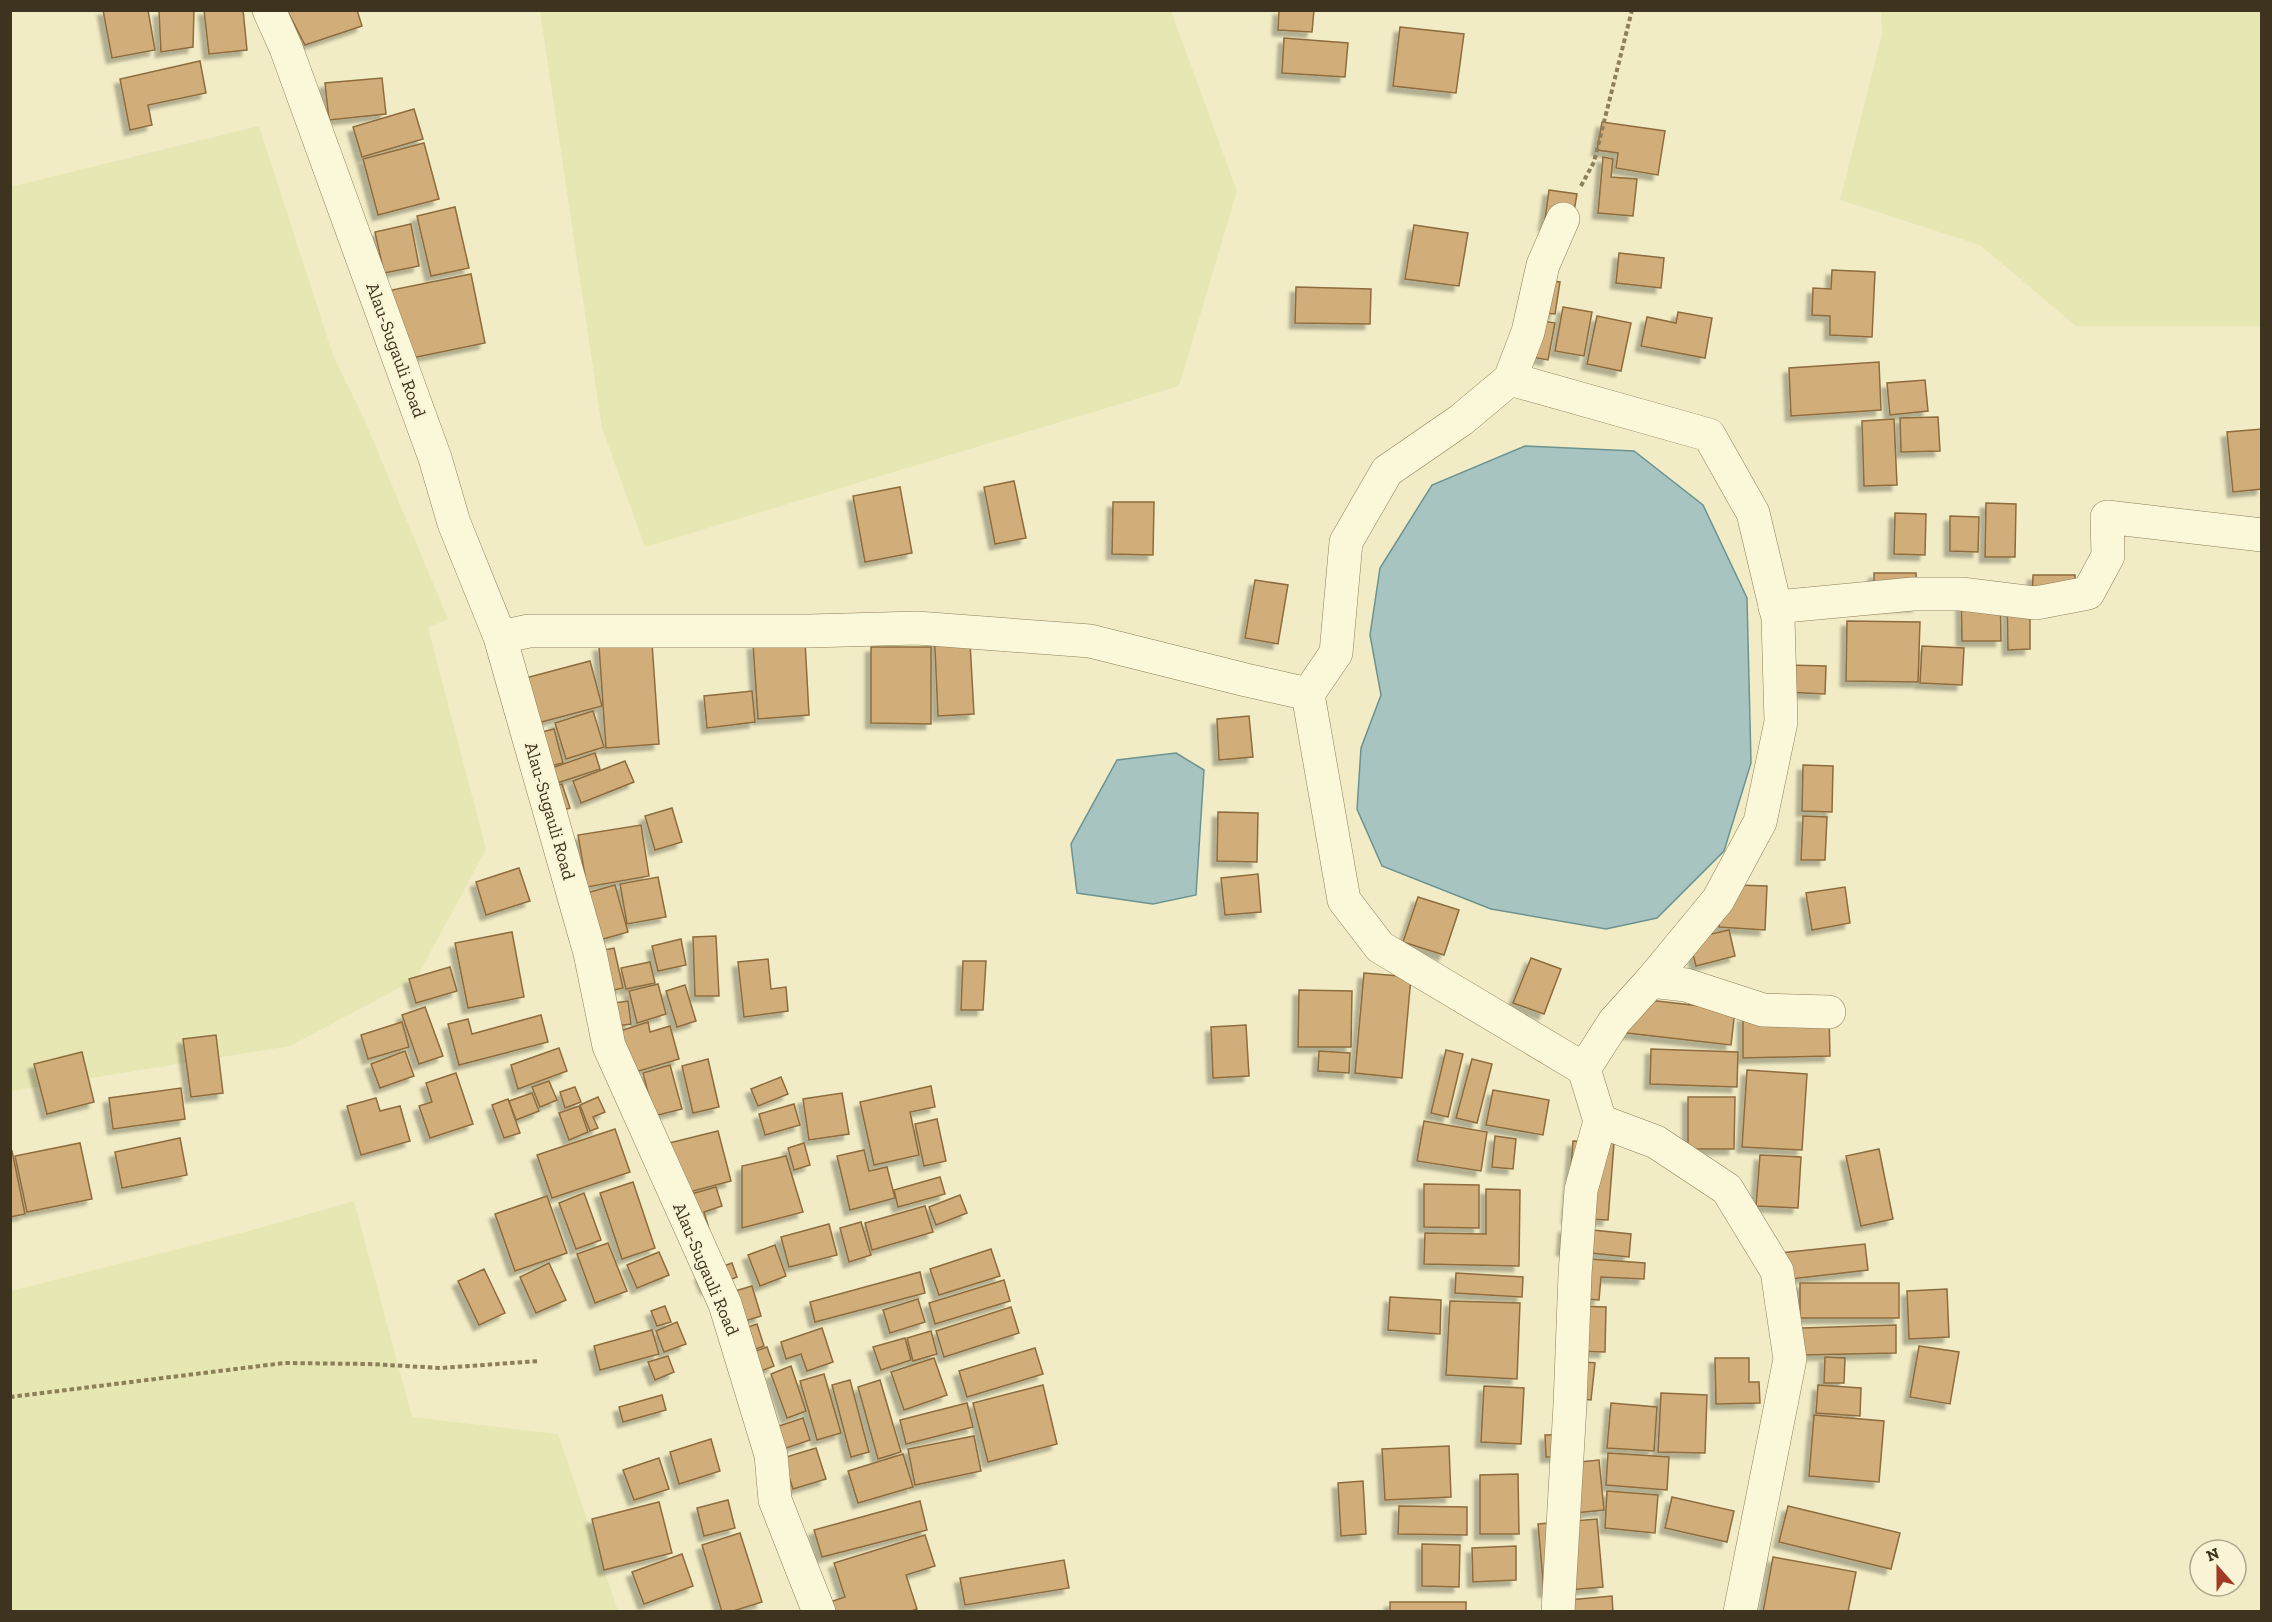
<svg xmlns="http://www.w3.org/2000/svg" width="2272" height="1622" font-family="'Zilla Slab',serif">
<defs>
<filter id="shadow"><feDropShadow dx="-5.5" dy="5.5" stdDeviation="1.5" flood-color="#0004"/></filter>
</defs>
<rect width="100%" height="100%" fill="#f1ecc5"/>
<g fill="#e6e7b2">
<polygon points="540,11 1171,11 1237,191 1179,386 645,547 602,428"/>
<polygon points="1881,11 2261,11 2261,326 2076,326 1980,245 1840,200 1882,35"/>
<polygon points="259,126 333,355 365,421 448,619 428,628 486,849 416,979 290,1046 11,1091 10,187"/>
<polygon points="354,1201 412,1417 558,1434 618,1611 11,1611 11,1291 249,1231"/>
</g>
<g fill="#a7c4c1" stroke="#6d9391" stroke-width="1.5">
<polygon points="1525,446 1634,451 1703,505 1747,598 1751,763 1724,851 1657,918 1606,929 1491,909 1382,866 1357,809 1361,748 1381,695 1370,635 1380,568 1432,485"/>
<polygon points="1176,753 1204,770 1196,895 1153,904 1077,893 1071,844 1117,760"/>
</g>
<g fill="#d1ae79" stroke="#8e6c3e" stroke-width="1.5" filter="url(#shadow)">
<polygon points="103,10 148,10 155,50 112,58"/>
<polygon points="194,10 193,47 161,52 159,11"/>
<polygon points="204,10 243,10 247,50 209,54"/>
<polygon points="287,10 357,10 362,26 305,45"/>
<polygon points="1279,10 1314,10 1312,32 1278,30"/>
<polygon points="1400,27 1464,34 1456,93 1393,86"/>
<polygon points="1284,38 1348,43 1345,77 1282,73"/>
<polygon points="200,61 206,93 148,105 152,125 130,130 120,79"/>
<polygon points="382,78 386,114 329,120 325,83"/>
<polygon points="414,109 423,139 362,157 353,127"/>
<polygon points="1602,122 1665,131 1658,175 1616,168 1618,153 1597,150"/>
<polygon points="424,143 439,199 378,215 363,159"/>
<polygon points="1603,157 1613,159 1611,177 1637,179 1633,216 1598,213"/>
<polygon points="1549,190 1577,194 1571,229 1544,226"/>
<polygon points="455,207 469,268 431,276 417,216"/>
<polygon points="411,224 419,266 384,273 375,232"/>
<polygon points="1414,225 1468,233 1459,286 1405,279"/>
<polygon points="1619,253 1664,258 1661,288 1616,283"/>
<polygon points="1832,270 1875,272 1872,337 1830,335 1830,316 1812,315 1813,288 1831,289"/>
<polygon points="471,274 485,343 402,360 387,291"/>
<polygon points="1539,279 1560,282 1555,314 1534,312"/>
<polygon points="1296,287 1371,289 1370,324 1295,323"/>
<polygon points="1563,307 1592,312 1584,356 1555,351"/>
<polygon points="1678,312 1712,318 1705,358 1641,346 1647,317 1676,323"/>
<polygon points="1597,316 1631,323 1621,371 1587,364"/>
<polygon points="1533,319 1555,323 1548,360 1526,356"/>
<polygon points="1879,362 1881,410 1791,416 1789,368"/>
<polygon points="1925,380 1928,411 1890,415 1887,383"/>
<polygon points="1938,417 1940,451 1901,452 1900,418"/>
<polygon points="1894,419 1897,485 1864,486 1862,421"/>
<polygon points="2262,429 2262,489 2233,492 2227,432"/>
<polygon points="1014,481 1026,538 995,544 984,487"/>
<polygon points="900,487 912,553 865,562 853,496"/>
<polygon points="1113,502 1154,502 1153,555 1112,554"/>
<polygon points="1986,503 2016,504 2015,557 1985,557"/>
<polygon points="1895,513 1926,514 1925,555 1894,554"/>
<polygon points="1950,516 1979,517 1978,552 1950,551"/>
<polygon points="1874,573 1916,573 1917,606 1874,607"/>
<polygon points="2033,575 2075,575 2075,603 2032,602"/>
<polygon points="1255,580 1288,585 1278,644 1245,638"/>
<polygon points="2000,586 2001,641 1962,641 1961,587"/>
<polygon points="2007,594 2030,594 2030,649 2008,650"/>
<polygon points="1847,621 1920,622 1918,682 1846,681"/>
<polygon points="969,625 974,714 938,716 934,626"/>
<polygon points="805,641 809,715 758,719 753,644"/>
<polygon points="652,643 659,744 606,748 599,646"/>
<polygon points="1922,646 1964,648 1962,685 1920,683"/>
<polygon points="871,647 931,647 931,724 871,723"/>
<polygon points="590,661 602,706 530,725 518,680"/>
<polygon points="1787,665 1826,666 1825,694 1786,692"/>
<polygon points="752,691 755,722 707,728 704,696"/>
<polygon points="593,711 604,747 566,759 555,723"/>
<polygon points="1249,716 1253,757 1219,760 1217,719"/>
<polygon points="554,729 563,763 542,768 534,734"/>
<polygon points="595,753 600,769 551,785 546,770"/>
<polygon points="625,761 634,782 581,803 573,781"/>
<polygon points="1803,765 1833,766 1832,812 1802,811"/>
<polygon points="562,784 570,808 550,815 541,791"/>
<polygon points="672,808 682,842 655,850 645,816"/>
<polygon points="1218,812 1258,813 1257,862 1217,861"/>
<polygon points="1803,816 1827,817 1825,860 1801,860"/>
<polygon points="641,825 649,876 587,887 578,835"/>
<polygon points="519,868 530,901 486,915 476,882"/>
<polygon points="1258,874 1261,912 1225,915 1221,878"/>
<polygon points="658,877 666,917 627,924 620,884"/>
<polygon points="615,885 628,932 589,943 576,896"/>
<polygon points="1736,885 1767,886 1765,930 1719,927 1721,902"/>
<polygon points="1845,887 1850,923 1812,930 1806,893"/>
<polygon points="1418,897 1459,910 1444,955 1403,942"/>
<polygon points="1729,930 1735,956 1696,966 1689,939"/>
<polygon points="512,932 524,997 468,1008 455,943"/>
<polygon points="716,936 719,996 695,996 693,937"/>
<polygon points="681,939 686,965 658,971 652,946"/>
<polygon points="614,948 623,988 597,994 588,953"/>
<polygon points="1531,958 1561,969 1544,1014 1513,1003"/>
<polygon points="768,959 771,989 786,987 788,1011 744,1017 738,962"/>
<polygon points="963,961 986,961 983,1010 961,1010"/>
<polygon points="650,962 655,983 626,989 621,968"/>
<polygon points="450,967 457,991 416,1003 409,979"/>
<polygon points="1364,973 1411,977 1402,1078 1355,1073"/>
<polygon points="658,984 666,1014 637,1023 629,991"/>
<polygon points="685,985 696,1021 677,1027 666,991"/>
<polygon points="1299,990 1352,991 1351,1047 1298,1047"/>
<polygon points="1631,998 1735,1010 1731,1045 1627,1033"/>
<polygon points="628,1001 631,1024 602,1028 599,1005"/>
<polygon points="425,1007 443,1056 419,1064 402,1015"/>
<polygon points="1829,1014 1830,1056 1743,1058 1743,1016"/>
<polygon points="541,1015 548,1042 459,1065 448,1024 468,1019 472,1034"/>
<polygon points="402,1022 409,1047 368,1059 361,1035"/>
<polygon points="648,1022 650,1032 670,1026 679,1059 632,1073 620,1031"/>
<polygon points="1246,1025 1249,1076 1213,1078 1211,1027"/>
<polygon points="216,1035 223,1093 191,1097 183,1039"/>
<polygon points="559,1048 567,1071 518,1089 511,1065"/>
<polygon points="1651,1049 1738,1052 1737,1087 1650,1084"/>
<polygon points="1446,1050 1463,1054 1448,1117 1431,1113"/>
<polygon points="405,1051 414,1076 380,1088 371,1064"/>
<polygon points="1319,1051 1350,1053 1349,1073 1318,1071"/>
<polygon points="82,1052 94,1102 47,1114 34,1064"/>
<polygon points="708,1059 719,1107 693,1113 682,1066"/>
<polygon points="1472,1059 1492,1064 1477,1123 1456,1118"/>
<polygon points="670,1065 682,1109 654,1116 643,1073"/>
<polygon points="1747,1070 1807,1074 1802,1150 1742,1147"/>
<polygon points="456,1073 473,1124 430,1138 419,1106 432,1102 426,1083"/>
<polygon points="781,1077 788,1094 758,1106 751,1089"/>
<polygon points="549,1081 557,1100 540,1107 532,1087"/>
<polygon points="931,1086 935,1107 910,1112 919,1155 874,1165 860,1102"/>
<polygon points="575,1087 581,1102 565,1108 560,1092"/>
<polygon points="181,1088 185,1119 113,1129 109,1098"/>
<polygon points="1493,1090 1549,1100 1543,1135 1486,1125"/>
<polygon points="532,1093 539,1111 516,1120 509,1101"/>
<polygon points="842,1093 849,1134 809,1140 803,1099"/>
<polygon points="598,1097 605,1112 593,1117 598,1128 590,1131 580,1105"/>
<polygon points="1688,1097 1735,1097 1734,1149 1688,1149"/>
<polygon points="376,1098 380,1111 400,1106 410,1141 361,1155 347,1106"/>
<polygon points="508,1099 520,1133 504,1138 492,1105"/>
<polygon points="794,1104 800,1125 765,1135 759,1114"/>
<polygon points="579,1106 588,1132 569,1140 559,1113"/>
<polygon points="937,1119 946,1161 924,1166 915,1124"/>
<polygon points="1424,1121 1487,1132 1481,1171 1417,1161"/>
<polygon points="615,1129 630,1172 552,1198 537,1155"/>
<polygon points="718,1131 731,1181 674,1196 661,1145"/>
<polygon points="1495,1136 1516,1139 1513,1169 1492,1167"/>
<polygon points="180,1138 187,1175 122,1188 115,1152"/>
<polygon points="1573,1141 1614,1143 1608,1220 1567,1218"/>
<polygon points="80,1143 92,1199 27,1212 15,1156"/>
<polygon points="804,1143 810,1165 794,1170 788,1148"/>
<polygon points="1879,1149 1893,1219 1861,1226 1846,1156"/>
<polygon points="864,1150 869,1171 887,1167 895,1198 850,1210 837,1156"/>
<polygon points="12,1151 25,1214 10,1217 10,1152"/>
<polygon points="1760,1155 1801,1157 1798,1208 1756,1206"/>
<polygon points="786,1156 803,1212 742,1228 742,1166"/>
<polygon points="940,1177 945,1194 898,1207 894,1190"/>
<polygon points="633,1182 655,1248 622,1259 600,1193"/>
<polygon points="1424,1184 1479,1185 1479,1228 1424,1227"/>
<polygon points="716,1187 722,1206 704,1212 712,1239 674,1199"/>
<polygon points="1486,1189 1520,1190 1519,1266 1424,1264 1425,1233 1486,1234"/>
<polygon points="584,1193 601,1240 576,1249 559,1203"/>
<polygon points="960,1195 967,1213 936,1225 929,1207"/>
<polygon points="547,1196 567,1253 515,1271 495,1214"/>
<polygon points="925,1206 933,1232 872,1250 865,1223"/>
<polygon points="861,1222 871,1255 849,1262 840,1228"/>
<polygon points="829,1224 837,1255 789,1267 781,1237"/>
<polygon points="1564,1227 1631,1234 1629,1257 1562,1250"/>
<polygon points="608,1243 627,1291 595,1303 577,1254"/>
<polygon points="1865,1244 1868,1270 1782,1280 1780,1253"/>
<polygon points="775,1245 786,1276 760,1286 748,1255"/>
<polygon points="991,1249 1000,1276 939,1295 930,1269"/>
<polygon points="659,1252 669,1275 637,1288 627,1265"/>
<polygon points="1575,1258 1645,1263 1644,1279 1601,1277 1599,1300 1573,1298"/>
<polygon points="549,1263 566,1300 536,1313 520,1277"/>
<polygon points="732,1263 737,1277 706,1289 700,1275"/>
<polygon points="484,1269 505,1313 479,1325 458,1281"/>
<polygon points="920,1272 925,1293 815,1322 810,1302"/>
<polygon points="1456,1273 1523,1277 1522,1297 1455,1293"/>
<polygon points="1004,1280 1010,1301 935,1324 929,1303"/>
<rect x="1800" y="1283" width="99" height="35"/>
<polygon points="752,1286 761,1316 726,1327 718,1296"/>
<polygon points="1947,1289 1949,1337 1909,1339 1907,1291"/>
<polygon points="1390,1297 1441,1300 1440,1334 1388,1330"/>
<polygon points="918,1299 925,1322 890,1333 883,1310"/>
<polygon points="1450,1301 1520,1303 1517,1379 1446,1375"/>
<polygon points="665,1306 671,1322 657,1326 651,1311"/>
<polygon points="1575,1306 1606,1307 1605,1352 1573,1351"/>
<polygon points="1011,1307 1019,1333 944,1357 936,1331"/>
<polygon points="677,1322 686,1344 664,1352 656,1331"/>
<polygon points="757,1324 764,1346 736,1356 728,1334"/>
<polygon points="1896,1325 1896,1353 1802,1355 1802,1328"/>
<polygon points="822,1328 833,1362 807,1371 801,1354 786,1359 781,1342"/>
<polygon points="652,1330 659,1354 600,1370 594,1346"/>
<polygon points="931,1331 937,1354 913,1361 907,1338"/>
<polygon points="905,1338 911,1360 881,1370 873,1347"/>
<polygon points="1919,1346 1959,1352 1950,1404 1910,1397"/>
<polygon points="767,1347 774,1366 743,1378 736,1358"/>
<polygon points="1035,1348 1043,1374 967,1397 959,1371"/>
<polygon points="668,1356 674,1372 655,1380 648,1362"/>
<polygon points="1825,1357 1845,1358 1844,1383 1824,1383"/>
<polygon points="934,1358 947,1395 904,1410 891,1372"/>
<polygon points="1715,1358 1749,1358 1749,1382 1759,1382 1760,1403 1716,1404"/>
<polygon points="1568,1360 1595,1363 1591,1400 1564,1397"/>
<polygon points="791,1366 806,1411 787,1418 771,1374"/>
<polygon points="824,1374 841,1433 817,1440 800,1381"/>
<polygon points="850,1380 869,1452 851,1457 832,1385"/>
<polygon points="880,1380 901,1452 878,1459 858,1387"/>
<polygon points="1043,1385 1057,1444 988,1462 973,1403"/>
<polygon points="1818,1385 1861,1388 1860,1416 1816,1413"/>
<polygon points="1484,1386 1524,1388 1521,1444 1481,1442"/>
<polygon points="1661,1393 1707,1395 1705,1453 1658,1452"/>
<polygon points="662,1395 666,1410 623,1422 619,1407"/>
<polygon points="967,1403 973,1427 906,1444 900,1420"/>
<polygon points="1611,1403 1657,1407 1654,1451 1607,1448"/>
<polygon points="1814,1415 1884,1421 1879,1482 1809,1476"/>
<polygon points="803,1418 810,1440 771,1453 764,1431"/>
<polygon points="1581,1434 1582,1456 1546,1457 1545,1435"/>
<polygon points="974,1436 981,1471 915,1485 908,1449"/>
<polygon points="711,1439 720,1471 679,1484 670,1452"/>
<polygon points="1449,1446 1451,1497 1385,1500 1382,1449"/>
<polygon points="816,1448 826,1479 793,1489 783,1458"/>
<polygon points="1608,1453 1669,1457 1667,1490 1606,1485"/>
<polygon points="903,1454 913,1487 858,1503 848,1471"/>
<polygon points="659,1458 669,1489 634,1500 623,1470"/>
<polygon points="1599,1460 1604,1510 1575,1513 1570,1463"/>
<polygon points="1518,1474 1519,1534 1480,1534 1480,1475"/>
<polygon points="1363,1481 1366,1534 1341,1536 1338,1483"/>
<polygon points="1607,1491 1658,1495 1655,1533 1605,1528"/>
<polygon points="1672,1497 1734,1511 1727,1542 1665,1528"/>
<polygon points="728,1500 735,1528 704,1536 697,1508"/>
<polygon points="920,1501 927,1530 822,1557 814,1530"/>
<polygon points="659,1502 672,1553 604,1570 592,1519"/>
<polygon points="1399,1506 1467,1507 1467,1535 1398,1534"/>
<polygon points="1788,1506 1900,1533 1891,1569 1779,1542"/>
<polygon points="1597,1519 1603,1587 1544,1592 1538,1524"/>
<polygon points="740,1533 762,1602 730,1612 722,1612 702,1545"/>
<polygon points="925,1535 935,1566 906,1575 917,1609 908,1612 829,1612 827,1603 845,1597 834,1563"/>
<polygon points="1422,1544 1460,1545 1459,1587 1422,1586"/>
<polygon points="1516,1546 1516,1580 1473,1582 1472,1548"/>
<polygon points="682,1554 693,1586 644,1604 632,1572"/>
<polygon points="1773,1557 1856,1572 1848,1612 1763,1612"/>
<polygon points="1064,1560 1069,1588 965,1605 960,1578"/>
<polygon points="1612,1596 1613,1612 1569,1612 1568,1600"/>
<rect x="1390" y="1602" width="76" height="10"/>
</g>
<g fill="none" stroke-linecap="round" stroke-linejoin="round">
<defs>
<g id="street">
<polyline points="269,10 286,48 435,458 454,523 500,637 590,953 609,1046 725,1304 771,1455 775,1500 819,1612"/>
<polyline points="1510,379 1709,435 1753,513 1778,618 1781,722 1760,822 1718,900 1651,981"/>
<polyline points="1775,607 1913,594 1961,594 2036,603 2088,593 2108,556 2107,517 2262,535"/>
<polyline points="500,637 529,631 810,631 917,628 1090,641 1246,680 1308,694 1344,900 1380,947 1584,1069"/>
<polyline points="1308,694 1336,653 1346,542 1387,471 1461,420 1510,379 1528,332 1543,265 1563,219"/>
<polyline points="1600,1121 1656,1142 1727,1189 1777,1271 1790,1359 1740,1612"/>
<polyline points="1558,1612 1570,1405 1575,1274 1581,1190 1600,1121 1584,1069 1614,1022 1651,981 1686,985 1763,1010 1829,1012"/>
</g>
</defs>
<use href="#street" stroke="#8e7f5a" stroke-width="34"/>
<g stroke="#8e7f5a" stroke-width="4" stroke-dasharray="4.5 3" stroke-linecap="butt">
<polyline points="1581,186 1594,162 1632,10"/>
<polyline points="10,1397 284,1363 369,1364 441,1368 539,1361"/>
</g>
<use href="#street" stroke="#fbf7d9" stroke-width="33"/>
</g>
<g text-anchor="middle" stroke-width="4.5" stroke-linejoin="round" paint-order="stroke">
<g font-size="18" fill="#3d331e" stroke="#f8f4d5">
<text transform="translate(396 350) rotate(70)" y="6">Alau-Sugauli Road</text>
<text transform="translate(550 811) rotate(74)" y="6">Alau-Sugauli Road</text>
<text transform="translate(706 1269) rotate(67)" y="6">Alau-Sugauli Road</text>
</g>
</g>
<rect width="2272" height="1622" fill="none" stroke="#3d331e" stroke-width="24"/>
<g transform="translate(2218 1568) rotate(339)"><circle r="28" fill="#f8f4d5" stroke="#ada78c" stroke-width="1.5"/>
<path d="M0-4.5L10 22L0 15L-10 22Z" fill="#a03b26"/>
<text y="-9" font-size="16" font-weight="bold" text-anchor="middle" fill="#3d331e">N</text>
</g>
</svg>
